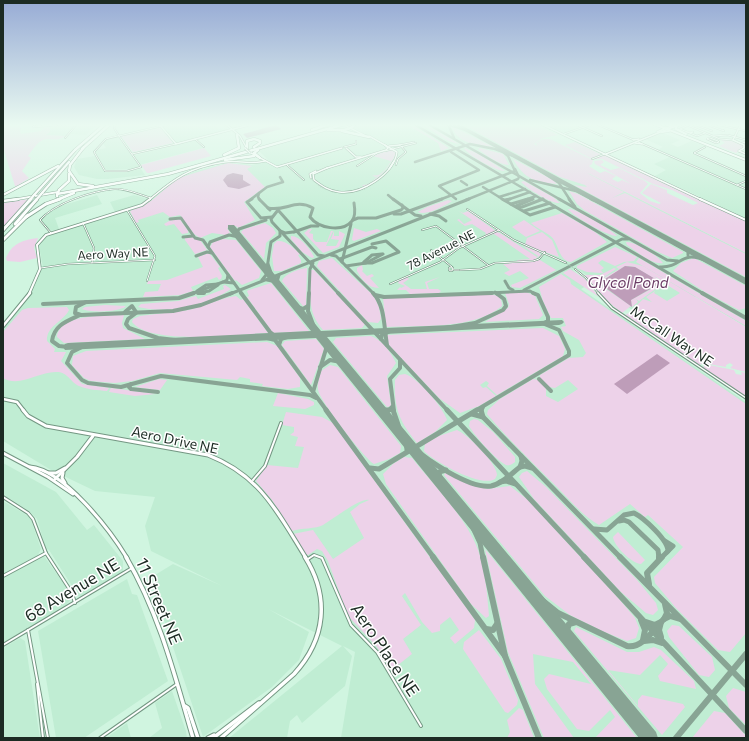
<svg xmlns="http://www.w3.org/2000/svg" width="749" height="741" font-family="Commissioner,sans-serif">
<rect width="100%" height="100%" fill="#d0f5e0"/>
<g fill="#c0edd3">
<polygon points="70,124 76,125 65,136 46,135 50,127"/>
<polygon points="84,124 97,124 86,135 70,134 79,126"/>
<polygon points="160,124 217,124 214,125 219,129 225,128 222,125 225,124 228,130 194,138 203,148 139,165 139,167 136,169 106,170 95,152 96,150 106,148 103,143 106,140 119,137 132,156 176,145 177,143"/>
<polygon points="346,124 492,124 554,156 554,160 575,171 590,174 746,253 746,327 696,297 673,312 667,312 651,302 635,312 598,285 596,282 576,268 573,270 588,285 581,289 746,402 746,738 341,738 355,652 343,646 352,656 345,686 302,723 297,715 290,721 287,738 229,738 342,646 268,609 309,632 299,660 272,687 203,737 150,578 173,564 222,586 151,551 145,526 155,497 95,491 51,470 3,441 3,326 23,301 41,268 43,268 39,246 44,238 52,234 127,211 135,222 127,210 142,204 185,174 227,163 252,165 269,161 259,151 260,149 332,129 351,128"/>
<polygon points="544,124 574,124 581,127 565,133"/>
<polygon points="663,133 680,140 671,144 678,147 691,141 706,146 691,153 746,176 746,218 655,176 666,170 654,164 672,156 657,150 663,147 645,139"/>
<polygon points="95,156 104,172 131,171 141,169 145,175 108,179 97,179 79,175 74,167 77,159"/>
<polygon points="97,195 102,204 55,218 59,229 52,231 42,223 41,219 44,216 54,208"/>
<polygon points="134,195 148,199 136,206 115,212 110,202"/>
<polygon points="3,463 56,492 87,530 94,525 123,561 123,572 79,597 49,550 46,549 37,519 29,511 3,494"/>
<polygon points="3,501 30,517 41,549 38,555 3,574"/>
<polygon points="44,556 68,590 71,599 64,608 3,643 3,577"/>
<polygon points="127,579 132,594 137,595 168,681 84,738 56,738 38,631"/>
<polygon points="20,638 25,641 40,738 3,738 3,648"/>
<polygon points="172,691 186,731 187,738 149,738 162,728 155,703"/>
<polygon points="127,723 131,738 106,738"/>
</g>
<g fill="#edd2e9">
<path d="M3,124h20l-3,6 1,4 20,-3 3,-4h6v5l-4,3 19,1c-9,7 -16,0 -24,5 -6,4 -9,10 -13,15l3,2 -9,13 7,7 -12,8h-2l-12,-39z"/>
<polygon points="406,124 411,124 449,148 441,151 438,143"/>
<polygon points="421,124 431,127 459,144 448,141"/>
<polygon points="462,124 535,124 558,135 543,138 534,144 537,146 536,143 543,139 550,139 593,160 592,164 589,166 600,173 605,171 616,176 612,179 618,182 622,180 631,184 595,164 594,161 602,160 604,162 600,165 611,170 619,168 645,181 648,184 640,193 650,201 659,204 661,203 642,193 651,184 667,190 667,193 693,205 698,203 672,190 653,184 602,159 593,159 605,155 746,220 746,253 590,174 587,173 624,192 612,198 625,193 746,254 746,277 574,185 587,187 585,185 560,177"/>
<path d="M452,126l41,21c-15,-2 -37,-3 -41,-21z"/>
<polygon points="160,127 173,143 133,152 121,136"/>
<polygon points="724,139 734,140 744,146 736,153 719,146 725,143 721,140"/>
<polygon points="575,142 600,154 600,155 592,159 565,145"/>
<polygon points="204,148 211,156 149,173 147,173 141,165"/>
<path d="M464,148l13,5 28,18c-8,1 -39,-17 -41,-23z"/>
<path d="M480,148l23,6 6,11c-10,0 -23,-10 -31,-16z"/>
<path d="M391,149l5,4c-6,15 -18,26 -31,34l-3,-2c6,1 12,-5 16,-9l-3,1 -3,-2c9,3 15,-7 19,-14l-18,-5z"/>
<path d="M513,159l40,21 4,4c-22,-2 -33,-5 -44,-25z"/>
<polygon points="228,163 252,166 247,169 265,187 244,202 255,220 238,228 236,226 227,228 230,233 226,235 212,233 200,238 194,234 180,215 170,217 163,212 138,220 139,222 136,223 130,211 151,201 178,178"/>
<path d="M524,181l29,16 7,6c-9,1 -32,-14 -39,-21z"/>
<polygon points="569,191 578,194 683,252 683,253 672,258 656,251 584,210 577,204"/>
<polygon points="29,199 3,228 3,203"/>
<path d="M448,200l4,1c-8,5 -25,15 -34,11l9,-5z"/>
<path d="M568,209c7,-2 44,21 49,27 -8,1 -45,-20 -49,-27z"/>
<polygon points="459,211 463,213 468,211 496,231 485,235 486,233 472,224 465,226 457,220 459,219 464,224 472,220"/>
<path d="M562,213l33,19 12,10 -36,20c-11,-1 -12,-14 -17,-22 -4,-7 -17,-11 -23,-17z"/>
<polygon points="179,218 188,231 188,233 182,234 174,224 166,226 164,224 171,220 173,222 172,220"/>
<polygon points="524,220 540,231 526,237 512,227"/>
<polygon points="265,223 273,228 276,233 266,243 264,259 241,232 244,229"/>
<polygon points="354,228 366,232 377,229 381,231 354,241 352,240"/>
<polygon points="309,229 312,229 309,233 313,234 313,239 316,242 327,242 331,231 333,231 326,246 336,246 339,240 331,239 334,231 334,236 339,236 339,231 345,234 339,247 323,253 304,233"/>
<polygon points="496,232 500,233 537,257 538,256 523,246 538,251 541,255 534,260 518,262 517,260 530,259 494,234 487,236"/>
<polygon points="542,232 552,240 559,257 525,245 527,238"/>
<polygon points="191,236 200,240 207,250 195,254 185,240 185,238"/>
<path d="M291,236c9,0 19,13 23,21l-2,1 -10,-6 -11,-13z"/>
<path d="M38,238l-4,10 3,10 -17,4 -13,-1 -1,-3c6,-15 17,-18 32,-20z"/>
<polygon points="223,239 236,240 261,271 259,278 242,285 236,280 235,281 210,247 213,242"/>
<path d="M277,241c9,-1 17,7 23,13l-2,1 3,5v3l-19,8h-8l-2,-15 2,-12z"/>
<path d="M626,242c10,0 31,13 37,21 -11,2 -27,-12 -36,-18z"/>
<polygon points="615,247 637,257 634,261 624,262 615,266 602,260 598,263 604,268 601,270 603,273 601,273 587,272 577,268 577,266"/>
<polygon points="209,253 220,267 218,268 222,276 221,279 219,280 217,277 191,287 193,291 180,295 143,297 145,292 158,291 161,284 147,284 148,281 167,280 203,267 198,257"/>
<polygon points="332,258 374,296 379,307 381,319 378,323 368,322 317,266 319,261"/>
<polygon points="639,258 746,321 746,326 636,262"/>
<polygon points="694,258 746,286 746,308 739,310 705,292 673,271 681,263"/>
<polygon points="540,260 556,270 520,288 512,287 511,285 529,278 520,271 509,276 504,273 510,270 503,264"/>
<polygon points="627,262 643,266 746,327 746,372 730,368 733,365 730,363 726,365 726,367 703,363 699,365 625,315 631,312 644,319 696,317 645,319 640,317 631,311 643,299 652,302 646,297 655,291 654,293 667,301 680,293 667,285 656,290 665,285 668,285 667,284 654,276 662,283 659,283 661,285 639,301 636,299 638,302 632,307 631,300 657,286 658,281 635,267 628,266 599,282 600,285 631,306 622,313 606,300 585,275 600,275 614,268 616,269 598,281 597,283 599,286 598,283 600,280 627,265 619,269 616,267"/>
<path d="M362,265l1,5 -1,1 5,5 5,-2 2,2 -4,2 9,10c-12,0 -17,-9 -22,-17v-3z"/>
<path d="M307,268l-1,37 -3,1 -21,-25c3,-8 17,-12 25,-13z"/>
<polygon points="570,269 585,279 599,297 563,273"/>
<path d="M311,270h3l51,54 -3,4 -39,2c-17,-20 -12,-35 -12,-60z"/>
<path d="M561,274l9,6 1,4 175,120v229l-16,19 -12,-2 -42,-42 -21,-25 -1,-6 29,-30 -35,-32 -3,2 -15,-13 -31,21c-15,-8 -29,-25 -41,-37 -24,-24 -49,-48 -71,-74l1,-4 12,-11 33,-20 5,1 8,8v8l12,6 20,-13 -10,-9 -13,8 -6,-1 -9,-8v-4l29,-17 14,-1 3,-4 -7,-13 -16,-9 -2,-4 5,-1 -3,-8h-12l-8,-17 -4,-14z"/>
<polygon points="407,277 409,279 403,283 411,289 427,289 425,282 440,277 427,283 429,289 438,289 441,291 439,293 410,294 406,290 397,290 400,287 401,288 405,286 398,283 399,281"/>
<polygon points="271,283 309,331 273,333 247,297 249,296 247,291 249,290"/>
<path d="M225,285l6,4c-25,17 -64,25 -93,18l3,-3 37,-3 18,-5 2,3 26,-10 -1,-3z"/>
<polygon points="526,292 535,296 543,315 539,319 485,322 508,308 509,304 505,293"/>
<path d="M480,294c10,1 22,-2 22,12 -29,24 -80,19 -116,21l-3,-29z"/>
<path d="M236,296l5,4 2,-1 25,34c-30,1 -117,13 -136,-11l1,-3 7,-3 49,-6 37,-12z"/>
<path d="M105,305l21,1c-5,6 -36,7 -44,3l3,-2z"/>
<path d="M67,307l2,3c-6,12 -23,16 -22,31l8,8 -1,3h12l-5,9 21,23 27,4 -2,3c-9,-1 -19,-1 -28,-5 -9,-4 -11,-14 -22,-14 -18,-1 -37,16 -54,6v-46l19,-22 6,-2z"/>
<path d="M124,315l-2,8 1,5 22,11 -81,4 -7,-6c2,-24 51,-21 67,-22z"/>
<polygon points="543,328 559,336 565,349 563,356 497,395 487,386 489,383 486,381 480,385 483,388 486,387 496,396 479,406 460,413 439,398 388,344 387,335"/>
<path d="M371,336c13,5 20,17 25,27l-9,13 4,30 -4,1 -54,-65 3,-4z"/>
<polygon points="316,339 324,349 311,385 282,345 285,341"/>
<polygon points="267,342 277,346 300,378 300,387 288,389 262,386 263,384 250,382 250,379 240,377 237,380 160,373 132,381 115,383 91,381 84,378 72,365 73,356 86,351"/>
<path d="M330,365l8,2 63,79 -1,7 -11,6 -15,5c-9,-5 -56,-65 -56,-75 -1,-5 2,-14 3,-18z"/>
<polygon points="709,365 734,370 736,374 742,375 741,372 746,373 746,397 702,367"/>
<path d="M405,374c13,4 37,32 42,46l-12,12 -18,11c-19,-23 -23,-36 -22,-63l4,-5z"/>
<polygon points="159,379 167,380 160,390 135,387"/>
<polygon points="111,388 156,394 135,396 109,392"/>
<polygon points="278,393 308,399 314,402 314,405 305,409 273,406"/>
<path d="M286,412l36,5 11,6 142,197 -1,8 -19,16 -5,-6 9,-8 -9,-13 -10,8v6l-8,2 -10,-11 -17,-29 -3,3 19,29 -18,14 9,15 -19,15 -3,-2 -13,-20 -27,-29 -5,-10 -17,-47 -6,-10 -5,-2 -9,6 -3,-1 -12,-20 20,-4 20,29 31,-21 -14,-26 10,-8 9,-4c-9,-2 -36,19 -46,25 -7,4 -22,3 -31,6l-20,-31 -16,-19 11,-16 31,3 6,-21 -9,-1 3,-9 -8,-2 4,-3v-5l-12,-2z"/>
<path d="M474,419l4,1 15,12 22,25v5c-3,2 -5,4 -9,3 -10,-5 -31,-29 -37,-39l1,-5z"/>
<path d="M457,430c11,5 39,32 40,45l-2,4c-14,9 -60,-17 -71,-28l1,-7 14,-8z"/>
<path d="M404,457l8,1c22,28 54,59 66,92 8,22 9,45 11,66l-3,2 -15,-14 -85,-120 -3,-10 10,-10z"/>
<polygon points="527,471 546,487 637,580 656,603 658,610 653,615 646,613 621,592 534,499 519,477 522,473"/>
<polygon points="446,472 487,489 510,486 528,500 619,599 635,618 639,628 636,638 627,641 602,631 570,615 545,596 444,475"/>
<path d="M618,532l27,28 -4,4c-10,-1 -27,-18 -28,-27z"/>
<polygon points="485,549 637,738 595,738 615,717 610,710 589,731 577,729 547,689 544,679 549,674 591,684 573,662 533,654 535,684 574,738 544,738 508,652"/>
<polygon points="672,625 679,626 712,657 715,670 709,677 699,675 669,637 667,631"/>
<polygon points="576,627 627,652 639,652 654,647 661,650 694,681 696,689 660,681 658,676 668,664 660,655 640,675 608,670 638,706 638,700 642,695 683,704 685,707 662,735 574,631"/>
<polygon points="479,630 501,659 518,700 517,705 508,713 505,712 463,649 464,642"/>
<polygon points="733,688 746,692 746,725 729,708 726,696"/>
<polygon points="519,708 523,710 534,738 507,738 510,732 507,720"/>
<polygon points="714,711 725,713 746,736 746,738 692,738"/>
</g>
<g fill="#be9db9">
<polygon points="276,125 281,129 247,138 243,134"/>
<polygon points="233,173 243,175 243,180 251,185 239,189 228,187 223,180 227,175"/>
<polygon points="625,266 635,267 657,280 659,284 631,300 632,307 599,283"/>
<polygon points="657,354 670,363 627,394 614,384"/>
</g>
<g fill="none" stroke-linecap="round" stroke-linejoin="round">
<g stroke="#88a494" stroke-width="2.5">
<polyline points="414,124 543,200"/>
<polyline points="428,124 561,200"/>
<polyline points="447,124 469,131"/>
<polyline points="448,124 454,138"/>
<polyline points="451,152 479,170 439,186 456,199"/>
<polyline points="415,162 470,144 495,149 519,158"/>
<polyline points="534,167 559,183 570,200"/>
<polyline points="530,180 576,191 593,200"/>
<polyline points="461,181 467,185"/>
<polyline points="483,187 504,200"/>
<polyline points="259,193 258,197 260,200"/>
<polyline points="388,195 394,200"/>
<polyline points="499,197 525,189"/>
<polyline points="250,200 267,187 283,182 280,177"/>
<polyline points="439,200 515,171 508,156 495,145"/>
<polyline points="466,200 518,179 519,177 515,169"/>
<polyline points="507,200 530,192"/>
<polyline points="525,200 536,196"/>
</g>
<g stroke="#88a494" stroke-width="3">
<polyline points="252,199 247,202 261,218 272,217"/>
<polyline points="259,199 270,210"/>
<polyline points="393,199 415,215 421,216"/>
<polyline points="502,199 530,215 555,207"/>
<polyline points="542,199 704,294"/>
<polyline points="559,199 667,260 678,261"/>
<polyline points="569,199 575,207"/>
<polyline points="591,199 604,205"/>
<polyline points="505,200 510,199"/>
<polyline points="511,204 528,199"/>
<polyline points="516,206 533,199"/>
<polyline points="517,207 522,207 543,199"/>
<path d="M268,208c18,4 27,-10 45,0l-3,9c8,11 32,16 42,4 4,-5 3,-12 2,-18"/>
<polyline points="278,210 271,219 272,222 339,294"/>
<polyline points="278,210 318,255 324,256"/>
<polyline points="524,211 550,203"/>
<polyline points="394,214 401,214 442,199"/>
<polyline points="430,214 439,216 446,221"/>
<polyline points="170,219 181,218 195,238 203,240 242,294"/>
<polyline points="353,220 358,218 376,218 401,210 403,208 402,205"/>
<polyline points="294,232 311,226 318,226"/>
<polyline points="237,233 239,229 266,220"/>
<polyline points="183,237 193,236"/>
<polyline points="675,244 688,251 688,255"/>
<polyline points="208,247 210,242 229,235 239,237"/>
<polyline points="331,255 336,256 374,294"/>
<polyline points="196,256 207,252 212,253"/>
<polyline points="340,259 372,247 376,248"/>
<polyline points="342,262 351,224"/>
<polyline points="364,262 372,255 382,254"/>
<polyline points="363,263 372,263 399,252 386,241 372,244"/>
<polyline points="268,264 273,278"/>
<polyline points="346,266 366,263 383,254"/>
<path d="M660,267c23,1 19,-18 47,-6"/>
<polyline points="228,275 227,280 223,282 234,283"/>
<polyline points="262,280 266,275 271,242 280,236 280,231 285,233 293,232"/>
<polyline points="267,280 277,282 279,275"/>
<polyline points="505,281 509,288 513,290"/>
<polyline points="524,290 622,239 628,239"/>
<polyline points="197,291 206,285 218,284"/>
<polyline points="495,292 497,294"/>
<polyline points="198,293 209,291 218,285"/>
<polyline points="191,294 223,282"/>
<polyline points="230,294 469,199"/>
<polyline points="309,294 310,269 313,263"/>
<polyline points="467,294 530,291 535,294"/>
</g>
<g stroke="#88a494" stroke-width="4">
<polyline points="198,293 204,293"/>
<polyline points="241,293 270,332 275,336 284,336"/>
<polyline points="309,293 308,311 314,327"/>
<polyline points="338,293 448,411"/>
<path d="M373,293c12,12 11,35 14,52"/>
<polyline points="533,293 538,295 548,317 548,321 544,323"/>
<polyline points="702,293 746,318"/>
<polyline points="375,295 384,297 492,293"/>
<polyline points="86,302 76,307 75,313 81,315 173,311 201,305 232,293"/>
<polyline points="43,304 179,298 194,293"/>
<polyline points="297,307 303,309 308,306"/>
<polyline points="125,312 132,306 136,312"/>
<polyline points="136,313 128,319 126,324 129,328 158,338 184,341"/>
<polyline points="445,328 475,323 503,310 506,306 504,299 496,293"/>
<polyline points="263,337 275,340 327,411"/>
<polyline points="381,339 382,335 390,331"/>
<polyline points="279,345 281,339 290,336"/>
<polyline points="84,346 72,352 67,363 82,380 88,383 121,387 161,376 310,395 316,398"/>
<path d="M68,347l-9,-1 -7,-5c2,-16 15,-20 28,-26"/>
<polyline points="320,367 330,360 341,362"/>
<polyline points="539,379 551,391"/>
<polyline points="131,384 129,387 131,389 158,392"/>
<polyline points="313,392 326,349 325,341"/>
<polyline points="380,409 388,411 393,406"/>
<polyline points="394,411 390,379 400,368 400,360"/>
<polyline points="475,411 569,355 569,351 559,330 542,323"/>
<polyline points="481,411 483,407"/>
</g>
<g stroke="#88a494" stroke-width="5">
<polyline points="326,410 434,558"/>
<polyline points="384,410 389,410"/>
<polyline points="393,410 402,436"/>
<polyline points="447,410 585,558"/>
<polyline points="472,414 483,417 481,410"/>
<polyline points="483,417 621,558"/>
<polyline points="406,441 407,450"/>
<path d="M411,446c16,14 58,43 80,40 11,-2 21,-13 29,-19"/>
<polyline points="521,456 522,461 520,467 525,466 532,468"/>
<polyline points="370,468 379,469 477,410"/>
<polyline points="440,481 439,472 446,470"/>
<polyline points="500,482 506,481 515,484"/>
<polyline points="466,513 480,543 483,558"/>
<polyline points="619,521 624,520 629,522 658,550 659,558"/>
<path d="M594,529l13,1 17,-15 10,-2c10,5 34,27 34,38l-7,7"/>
<polyline points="665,541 673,546 667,552"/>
</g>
<g stroke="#88a494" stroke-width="6">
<polyline points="433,557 505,656"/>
<polyline points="483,557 505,656 539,738"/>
<polyline points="584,557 746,731"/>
<polyline points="620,557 746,685"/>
<polyline points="659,557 659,559"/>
<polyline points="649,584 647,573 662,557"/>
<path d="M527,588l31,25 69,33c15,3 27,-17 37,-27"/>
<polyline points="665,604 667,613 664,619 670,616 680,619"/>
<polyline points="641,620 645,630 643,640"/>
<polyline points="646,622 655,625 661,622 659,630 661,637"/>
<polyline points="486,629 493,630 497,624"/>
<polyline points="644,641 653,640 662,643"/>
<polyline points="573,644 567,630 569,624 576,622"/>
<polyline points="676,738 746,654"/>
</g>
<g fill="#88a494" fill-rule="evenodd">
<polygon points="452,124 459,124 746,278 746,285"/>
<polygon points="228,225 234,225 321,331 562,320 564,322 562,324 559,325 327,337 656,732 658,738 639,738 316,338 65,350 63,347 65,344 68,343 311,331 228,229"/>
</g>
<polyline stroke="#accdba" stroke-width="1" stroke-dasharray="1 0.5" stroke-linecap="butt" points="566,263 575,269"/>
<g stroke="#accdba" stroke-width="1.5" stroke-dasharray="1.5 1" stroke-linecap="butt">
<polyline points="311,178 321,187 334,192"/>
<polyline points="349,192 364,189 375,182"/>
</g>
<defs>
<g id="minor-far2">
<polyline points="115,124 114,128 119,136"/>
<polyline points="575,124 602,136"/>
<polyline points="596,124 634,140"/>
<polyline points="693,124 712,131"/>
<polyline points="705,124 724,131 723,130"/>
<polyline points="715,124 746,131"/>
<polyline points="687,125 720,139 733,140"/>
<polyline points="33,127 68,124"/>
<polyline points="33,127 36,124"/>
<polyline points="680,129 697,136 705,133"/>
<polyline points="680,129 691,124"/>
<polyline points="686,132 693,132 690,133"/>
<polyline points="564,134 593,124"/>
<polygon points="119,136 141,167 127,171 105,171 94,152 106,139"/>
<polyline points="119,136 170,124"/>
<polyline points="713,136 728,135 746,140"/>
<polyline points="65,138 77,124"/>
<polygon points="710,138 718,141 719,142 716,143 707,139"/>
<polyline points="195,139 204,147"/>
<polyline points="638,142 746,189"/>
<polyline points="742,143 746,142"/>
<polyline points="399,145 414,142"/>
<polyline points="344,147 356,144 356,141"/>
<polyline points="705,147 694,153 746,176"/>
<polyline points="385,151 416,143"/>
<polyline points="132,154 176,144"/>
<polyline points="592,159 605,154"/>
<polyline points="287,165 304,180"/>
<polyline points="396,165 398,159 406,152 401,146"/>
<polyline points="357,166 377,153"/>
<polyline points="737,185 746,181"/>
<polyline points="467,209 514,240 566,263"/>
<polyline points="127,210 155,256 147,281"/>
<polyline points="83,223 94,248 92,263"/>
<polyline points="422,230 436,226 488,265"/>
<path d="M51,233l-11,-13c15,-17 52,-29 74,-31 12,-1 26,6 37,9"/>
<polyline points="431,250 452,267"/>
<circle cx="451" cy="269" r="2"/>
<polyline points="41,268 68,264 155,260"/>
<polyline points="575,269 586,278 599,294"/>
<polyline points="454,270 459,270"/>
<polyline points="460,270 480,269 495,263 533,261 539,259 545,252"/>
<polyline points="390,284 440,262 459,248 499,230"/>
</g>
<polyline id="minor-far1" points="598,293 612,308 746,398"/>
<g id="minor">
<polyline points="253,480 265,466 281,423"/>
<polyline points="3,497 28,513 33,519 46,553 72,593 75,603"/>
<polyline points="308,559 314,555 322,558 351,625 377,652 421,726"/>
<polyline points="3,576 46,553"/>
<polyline points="28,630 48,738"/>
<polyline points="3,645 132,568"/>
<polyline points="37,684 43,738"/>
<polyline points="100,738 177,684"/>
</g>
<g id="tertiary-far4">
<polyline points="159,124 176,144 253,124"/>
<polyline points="226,124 240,136 246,147"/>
<polyline points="541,124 702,200"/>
<polyline points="657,132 666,128"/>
<polyline points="633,140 639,139"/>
<polyline points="635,143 642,144"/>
<polyline points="346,148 356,157 361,157"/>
<polyline points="739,151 744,148 744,145 733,140 741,124"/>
<polyline points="739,151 746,154"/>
<polyline points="251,153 277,167 342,148"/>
<polyline points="606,154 668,129"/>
<path d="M149,200c26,-22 41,-33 76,-38 14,-2 24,3 40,-1"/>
</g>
<g id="tertiary-far3">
<polyline points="700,199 746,220"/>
<polyline points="29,294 40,269 37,245 46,235 142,205 150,199"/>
</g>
<g id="tertiary-far2">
<polyline points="3,326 30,293"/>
<polyline points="3,399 17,402 24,411"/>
</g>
<g id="tertiary-far1">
<path d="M23,410l5,6 18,10 162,29c53,21 70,58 98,103"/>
<polyline points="3,453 48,477 73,494"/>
<path d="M30,467c34,3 80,63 97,91"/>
<polyline points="49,473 56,473 65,468"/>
<polyline points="63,473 62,478 65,483"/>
<polyline points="55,479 77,457 93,436"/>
</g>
<g id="tertiary">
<path d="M126,557c33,56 49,119 67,181"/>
<polyline points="185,706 188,708 198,738"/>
<polyline points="208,738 214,735"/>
<polyline points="213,738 259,703"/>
<path d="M221,738l73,-64c32,-35 36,-77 11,-117"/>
</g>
<g id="secondary">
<polyline points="344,125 364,135"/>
<polyline points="666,128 675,125"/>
<polyline points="668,129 682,124"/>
<polyline points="389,146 400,145"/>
<path d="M327,168l-14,6 1,6c8,6 15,11 25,12 22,3 55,-18 58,-40l-28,-16"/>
<polyline points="327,168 386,150 388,148 385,145"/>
<polyline points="389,169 394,161"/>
<polyline points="311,178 310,174 316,171"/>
</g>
<g id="primary-far1">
<polyline points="654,124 746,160"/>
<polyline points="661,124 675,125"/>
<polyline points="676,126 676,129 686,134"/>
<polyline points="662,132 669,131"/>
<polyline points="12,200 58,192"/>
</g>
<polyline id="primary" points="3,201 18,199"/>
<g id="motorway-far1">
<polyline points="312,130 329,124"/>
<path d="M328,130c8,0 22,2 27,-6"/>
<polyline points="342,131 369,137"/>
<polyline points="84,147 70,165 69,171 78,184 93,186"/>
<polyline points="82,149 110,124"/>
<polyline points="247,149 247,141 254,139 260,141 260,143 254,147"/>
<polyline points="258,150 254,153 260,158"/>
<polyline points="224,155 239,148 237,135"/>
<polyline points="225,160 254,156"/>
<polyline points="42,193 69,162"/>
<polyline points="57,194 168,174 345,124"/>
<polyline points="3,195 58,166"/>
<polyline points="34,195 75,150 105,124"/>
<polyline points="57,196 59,190 69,181 69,174"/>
<polyline points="57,200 74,193"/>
</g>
<g id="motorway">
<polyline points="26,217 46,204 60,199"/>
<polyline points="15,224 37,199"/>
<polyline points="3,230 30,200"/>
<polyline points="3,240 28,215"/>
</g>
</defs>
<use href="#minor-far2" stroke="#749783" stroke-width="2"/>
<use href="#minor-far1" stroke="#749783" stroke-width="3.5"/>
<use href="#minor" stroke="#749783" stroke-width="4"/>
<use href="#tertiary-far4" stroke="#749783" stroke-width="2.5"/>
<use href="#tertiary-far3" stroke="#749783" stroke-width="3.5"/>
<use href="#tertiary-far2" stroke="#749783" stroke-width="4.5"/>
<use href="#tertiary-far1" stroke="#749783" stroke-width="5"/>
<use href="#tertiary" stroke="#749783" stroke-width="5.5"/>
<use href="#secondary" stroke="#749783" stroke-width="2.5"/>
<use href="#primary-far1" stroke="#749783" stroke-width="3"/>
<use href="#primary" stroke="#749783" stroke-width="4"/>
<use href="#motorway-far1" stroke="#749783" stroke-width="3.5"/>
<use href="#motorway" stroke="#749783" stroke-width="4.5"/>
<use href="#minor-far2" stroke="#fff" stroke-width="1"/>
<use href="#minor-far1" stroke="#fff" stroke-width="1.5"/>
<use href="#minor" stroke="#fff" stroke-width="2"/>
<use href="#tertiary-far4" stroke="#fff" stroke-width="1.5"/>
<use href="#tertiary-far3" stroke="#fff" stroke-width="2"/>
<use href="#tertiary-far2" stroke="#fff" stroke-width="2.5"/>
<use href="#tertiary-far1" stroke="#fff" stroke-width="3"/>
<use href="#tertiary" stroke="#fff" stroke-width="3.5"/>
<use href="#secondary" stroke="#fff" stroke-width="1.5"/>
<use href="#primary-far1" stroke="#fff" stroke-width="2"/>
<use href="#primary" stroke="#fff" stroke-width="2.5"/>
<use href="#motorway-far1" stroke="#fff" stroke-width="2.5"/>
<use href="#motorway" stroke="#fff" stroke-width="3"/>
<defs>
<polyline id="tertiary-bridge" points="245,148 250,153"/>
<polyline id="secondary-bridge" points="340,124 343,125"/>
<g id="motorway-bridge-far1">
<polyline points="37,199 42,193"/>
<polyline points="30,200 34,195"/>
</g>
<polyline id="motorway-bridge" points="30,200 31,199"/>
</defs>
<use href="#tertiary-bridge" stroke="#749783" stroke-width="2.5" stroke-linecap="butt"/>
<use href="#secondary-bridge" stroke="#749783" stroke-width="2.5" stroke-linecap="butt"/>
<use href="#motorway-bridge-far1" stroke="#749783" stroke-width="3.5" stroke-linecap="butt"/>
<use href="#motorway-bridge" stroke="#749783" stroke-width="4.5" stroke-linecap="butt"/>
<use href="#tertiary-bridge" stroke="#fff" stroke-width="1.5"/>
<use href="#secondary-bridge" stroke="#fff" stroke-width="1.5"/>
<use href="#motorway-bridge-far1" stroke="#fff" stroke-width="2.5"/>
<use href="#motorway-bridge" stroke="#fff" stroke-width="3"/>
</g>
<linearGradient id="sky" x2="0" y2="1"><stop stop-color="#97abd5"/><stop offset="0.55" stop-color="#eafaf1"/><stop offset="1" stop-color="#eafaf1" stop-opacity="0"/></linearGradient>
<rect width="749" height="227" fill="url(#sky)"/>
<g text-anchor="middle" stroke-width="3" stroke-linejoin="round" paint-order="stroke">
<g font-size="12" fill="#1c2b23" stroke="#fff">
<text transform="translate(441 250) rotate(-27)" y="4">78 Avenue NE</text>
<text transform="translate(113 254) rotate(-3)" y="4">Aero Way NE</text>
</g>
<g font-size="14" fill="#1c2b23" stroke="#fff">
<text transform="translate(672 336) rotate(34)" y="5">McCall Way NE</text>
<text transform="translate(175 440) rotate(12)" y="5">Aero Drive NE</text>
</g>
<g font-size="15" font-style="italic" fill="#6b3e66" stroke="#fff">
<text x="628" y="288">Glycol Pond</text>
</g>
<g font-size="17" fill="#1c2b23" stroke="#fff">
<text transform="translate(72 590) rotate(-31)" y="6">68 Avenue NE</text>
<text transform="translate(159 601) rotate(67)" y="6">11 Street NE</text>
<text transform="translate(385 650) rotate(56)" y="6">Aero Place NE</text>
</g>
</g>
<rect width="749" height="741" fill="none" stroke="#1c2b23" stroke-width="8"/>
</svg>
